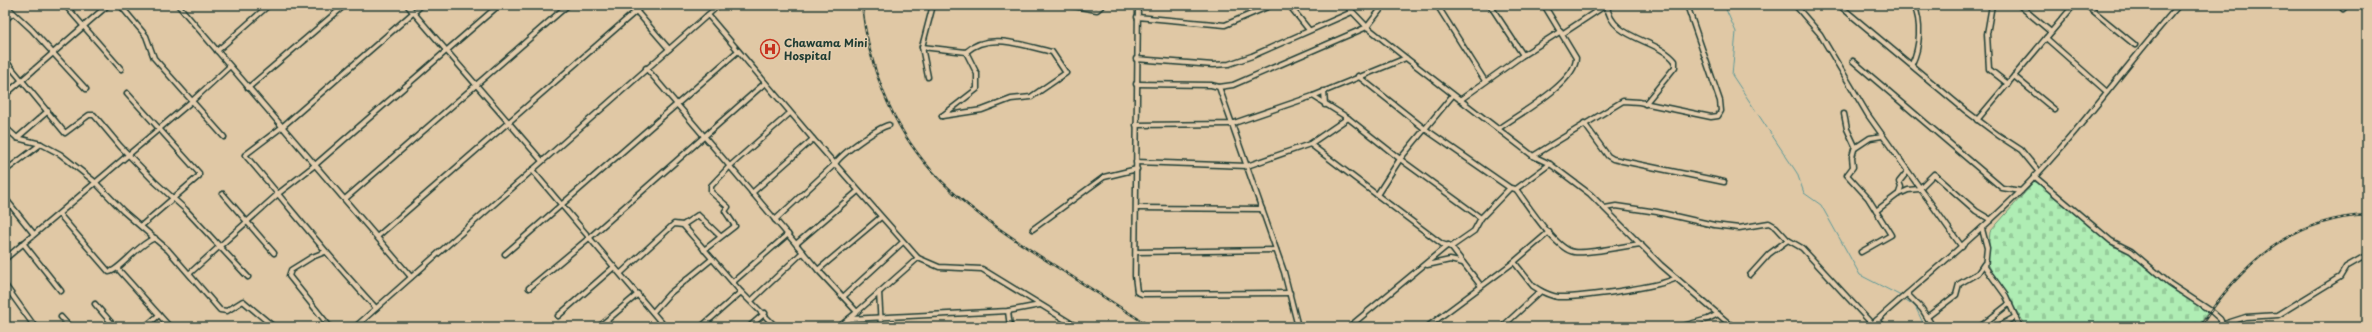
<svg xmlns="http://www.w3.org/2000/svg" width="2372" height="332" font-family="'Playpen Sans',sans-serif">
<defs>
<pattern id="cemetery-stones" width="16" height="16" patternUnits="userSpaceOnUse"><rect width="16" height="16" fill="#afedb4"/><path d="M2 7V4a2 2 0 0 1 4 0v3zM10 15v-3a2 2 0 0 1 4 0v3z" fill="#96cc9b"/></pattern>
</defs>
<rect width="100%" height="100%" fill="#e0c8a5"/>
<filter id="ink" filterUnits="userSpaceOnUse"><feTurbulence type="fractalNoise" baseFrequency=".025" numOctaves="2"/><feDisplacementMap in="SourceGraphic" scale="8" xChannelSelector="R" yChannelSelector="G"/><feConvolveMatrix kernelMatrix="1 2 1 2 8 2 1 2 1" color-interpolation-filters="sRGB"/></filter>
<g filter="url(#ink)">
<polygon fill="url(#cemetery-stones)" stroke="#679574" points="2036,180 2114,247 2127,250 2208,312 2198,327 2027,327 1994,277 1987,261 1990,232"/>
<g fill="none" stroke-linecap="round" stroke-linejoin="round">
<g stroke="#5c9999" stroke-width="1">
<polyline points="1724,5 1736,32 1732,75 1797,173 1804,193 1821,205 1860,275 1901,296"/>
<polyline points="1903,298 1915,306 1925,327"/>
</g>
<defs>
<g id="minor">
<polyline points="5,5 31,29 86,89"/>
<polyline points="65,5 121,69"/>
<polyline points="178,5 411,277"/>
<polyline points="407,5 542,161"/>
<polyline points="631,5 669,49"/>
<polyline points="1068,5 1097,10 1103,5"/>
<polyline points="1138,5 1135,276 1137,292 1142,294 1290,293"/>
<polyline points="1289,5 1309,30"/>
<polyline points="1346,5 1367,27 1406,58 1533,156 1550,164 1590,194 1661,265 1733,327"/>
<polyline points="1437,5 1485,81"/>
<path d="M1607,5c3,35 50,33 68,56v6l-30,37"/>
<polyline points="1795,5 1820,34 1868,115 1962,247"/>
<polyline points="1839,5 1966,111 1998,135 2021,150 2038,171"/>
<polyline points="1935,5 1937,5"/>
<polyline points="1992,5 1987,34 1989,69 2008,84"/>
<polyline points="2019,5 2051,32"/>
<polyline points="2086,5 2135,45"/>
<polyline points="2343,9 2347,5"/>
<polyline points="708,15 813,139 918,258 939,267 982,269 1077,327"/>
<polyline points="1137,17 1225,25 1272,5"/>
<polyline points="5,20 13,13"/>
<polyline points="1562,34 1606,5"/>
<polyline points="2046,38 2107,92"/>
<path d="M922,47l44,5c23,-21 58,-6 86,0l14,21 -35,24 -20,2 -29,11 -40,6"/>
<polyline points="217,51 269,5"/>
<polyline points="1523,55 1561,31"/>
<polyline points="1136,59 1213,65 1229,64 1252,56 1352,12"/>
<polyline points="5,60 65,133 89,115 94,115 120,146 154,181 185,209 248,277"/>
<polyline points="1853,61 2002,188 2021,191"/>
<path d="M1912,64c8,-17 10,-41 2,-59"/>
<polyline points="646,68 818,270 857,312 918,258"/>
<polyline points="1358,76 1425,129 1510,188"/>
<polyline points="2014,76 2055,110"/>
<polyline points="928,77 922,47 933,5"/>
<polyline points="1136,84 1211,85 1219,87 1284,272 1298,327"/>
<polyline points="1219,87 1233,85 1367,27 1384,5"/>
<polyline points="248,88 345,5"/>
<polyline points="1324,91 1325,105"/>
<polyline points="127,93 199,173 199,176 141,226"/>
<polyline points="5,95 108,5"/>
<polyline points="1313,96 1348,118"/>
<polyline points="1460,100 1523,55 1490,5"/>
<polyline points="1844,114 1847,129 1855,146 1852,157 1853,167 1847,175 1868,198 1891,235 1861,252"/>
<polyline points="942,116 977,89 977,74 966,52"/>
<polyline points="1977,120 2074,5"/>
<polyline points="1584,123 1608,156 1613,159 1724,182"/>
<polyline points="1136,125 1231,124 1313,96 1406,58"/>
<polyline points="5,127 17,138 41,144 60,154 95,182 123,211 168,250 220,310 227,311 243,301 274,327"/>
<path d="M1498,129c19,-14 78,-46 78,-71l-32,-53"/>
<polyline points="224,137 192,101 229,67"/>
<polyline points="17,138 48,111"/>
<polyline points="1310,144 1377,195 1400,159 1453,95"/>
<polyline points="1855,148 1870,138 1882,136"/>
<polyline points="1533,156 1623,101 1639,102 1711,117 1718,116 1721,111 1720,101 1687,5"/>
<polyline points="1136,162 1247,166 1310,144 1348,118 1400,159 1481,218 1510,188 1516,189 1550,164"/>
<polyline points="532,170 665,327"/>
<polyline points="5,171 41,144"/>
<polyline points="2034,176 2111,241 2131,251 2170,284 2211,311 2220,319 2224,327"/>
<path d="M1516,189c11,15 40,61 58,63 17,2 48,-6 67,-8"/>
<polyline points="752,193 813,139"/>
<polyline points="1899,193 1901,187 1899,182 1907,172"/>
<polyline points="223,194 274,253"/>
<polyline points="1377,195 1442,244 1451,247 1474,231 1481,218"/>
<polyline points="5,198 33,233"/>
<polyline points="345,199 568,5"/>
<polyline points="1137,208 1262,209"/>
<polyline points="1605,208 1616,206 1657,212 1714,225 1739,228 1769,223 1776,227 1788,240 1802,248 1872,324"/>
<polyline points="1876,211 1897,195 1908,190 1919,189 1934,174 1976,211 1991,220"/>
<path d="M59,214l50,58c10,-1 29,-28 46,-34"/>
<path d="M775,220l60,-56c6,-10 42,-36 54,-39"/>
<polyline points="683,225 698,215 720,236"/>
<polyline points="1033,229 1104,177 1137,169"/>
<polyline points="1982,229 1987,248 1985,267 2006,296 2020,327"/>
<polyline points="378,236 643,5"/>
<polyline points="23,243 61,291"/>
<polyline points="796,244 858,191"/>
<polyline points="1451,247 1481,286"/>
<polyline points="704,250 735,226 725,211 728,207 711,192 711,186 730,166 790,113"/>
<polyline points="325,252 312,257 291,270 289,276 330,327"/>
<polyline points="1136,252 1276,250"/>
<polyline points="505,254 738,51"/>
<polyline points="5,259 192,101 154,58 146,36 120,5"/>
<polyline points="1427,265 1450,260 1463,263"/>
<polyline points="118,269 170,327"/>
<polyline points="818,270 881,217"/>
<polyline points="190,273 279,193 315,165 499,5"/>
<polyline points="621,273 674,224 683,225 741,292 776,327"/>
<polyline points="1750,275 1769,254 1788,240"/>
<polyline points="733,282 788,234"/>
<polyline points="5,285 35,327"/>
<polyline points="529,288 589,238 765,83"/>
<path d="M1541,291c6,3 11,5 17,6 19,1 103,-10 118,-19"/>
<polyline points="879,292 881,327"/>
<polyline points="1907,294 1922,309 1933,327"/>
<polyline points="843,297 903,242"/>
<polyline points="752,300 803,252"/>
<polyline points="95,304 115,327"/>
<path d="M376,308c-46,-49 -87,-102 -131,-153l37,-28 140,-122"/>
<polyline points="1008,311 1010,327"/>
<polyline points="653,312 669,294 712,259"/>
<polyline points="558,316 614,267"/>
<polyline points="61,317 70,327"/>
<polyline points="1927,317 1956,295 1959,284 1978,273 1984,264"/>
<polyline points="849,319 1008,311 1040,305"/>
<polyline points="1877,320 1883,327"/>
<polyline points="2224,324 2246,317 2278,315 2340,277 2346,267 2367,255"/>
<polyline points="1981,326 2010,303"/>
<polyline points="145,327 159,315"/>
<polyline points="355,327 719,5"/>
<polyline points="599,327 638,294"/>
<polyline points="654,327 661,322"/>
<polyline points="701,327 741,292"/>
<polyline points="749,327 765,313"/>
<polyline points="839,327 857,312"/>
<polyline points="1349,327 1448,245"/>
<polyline points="1427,327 1514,262 1549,232"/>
<polyline points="1502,327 1541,291 1533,286 1514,262"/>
<polyline points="1679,327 1708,319 1718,314"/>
<path d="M1869,327c50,-45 103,-87 151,-135 58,-58 105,-126 159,-187"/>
<polyline points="1997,327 2015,317"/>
</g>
</defs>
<use href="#minor" stroke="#1f3d34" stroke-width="7"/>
<use href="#minor" stroke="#e3ccac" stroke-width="4"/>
<defs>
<g id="rail">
<path d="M862,5c6,60 29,120 69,165 31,35 69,60 107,85 38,24 75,48 113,72"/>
<path d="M2200,327c40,-62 90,-108 167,-112"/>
</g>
</defs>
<use href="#rail" stroke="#1f3d34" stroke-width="2.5"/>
<use href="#rail" stroke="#e3ccac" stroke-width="1" stroke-dasharray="3" stroke-linecap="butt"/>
</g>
</g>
<defs>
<symbol id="hospital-ring" viewBox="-11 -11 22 22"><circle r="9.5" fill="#e3ccac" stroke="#c8321e" stroke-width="1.5"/><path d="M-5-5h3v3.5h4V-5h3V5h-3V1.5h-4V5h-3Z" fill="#c8321e"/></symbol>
</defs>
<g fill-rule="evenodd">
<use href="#hospital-ring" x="759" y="38" width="22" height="22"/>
</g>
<g text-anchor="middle" stroke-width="3" stroke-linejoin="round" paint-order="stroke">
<g font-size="11" font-weight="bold" fill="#1f3d34" stroke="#e3ccac" text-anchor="start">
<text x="784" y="47">Chawama Mini<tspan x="784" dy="13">Hospital</tspan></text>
</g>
</g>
<rect width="2372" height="332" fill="none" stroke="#e3ccac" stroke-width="20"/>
<rect x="10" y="10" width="2352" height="312" fill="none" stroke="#1f3d34" stroke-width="1.5" filter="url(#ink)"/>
</svg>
